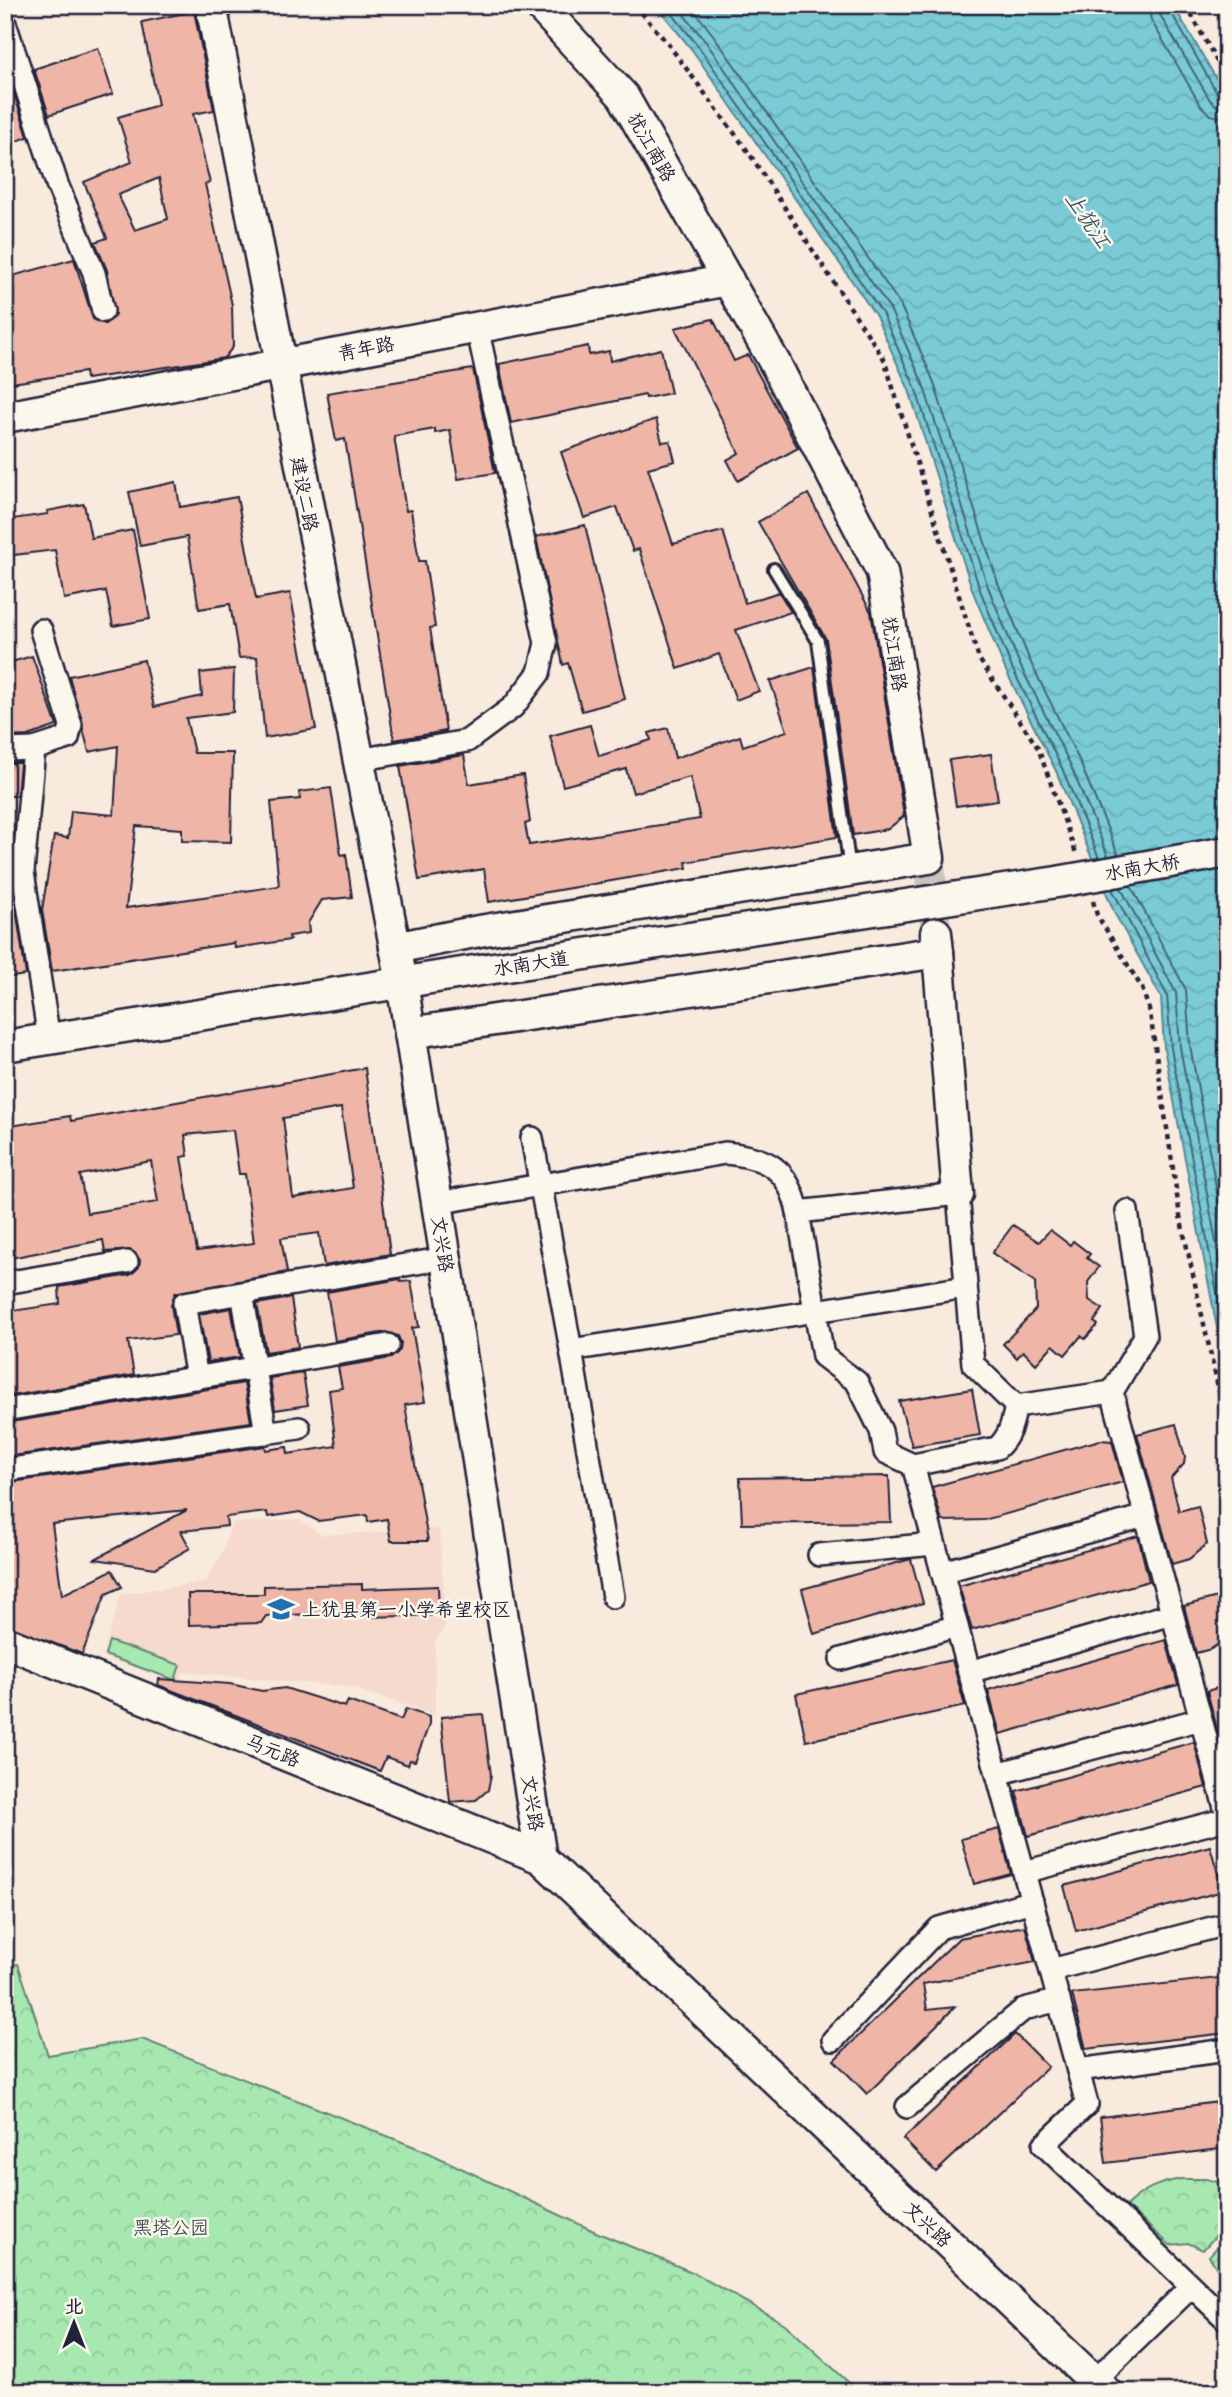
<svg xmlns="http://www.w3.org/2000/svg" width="1232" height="2397" font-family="'Balsamiq Sans','LXGW WenKai TC',sans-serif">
<defs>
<pattern id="park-crowns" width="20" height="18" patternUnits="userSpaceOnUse" patternTransform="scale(1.75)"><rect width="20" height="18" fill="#a7e8b1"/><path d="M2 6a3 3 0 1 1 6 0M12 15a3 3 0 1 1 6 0" fill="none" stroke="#8fc799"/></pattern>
<pattern id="water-waves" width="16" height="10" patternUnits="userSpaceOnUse" patternTransform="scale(1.75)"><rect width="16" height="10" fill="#7acbd5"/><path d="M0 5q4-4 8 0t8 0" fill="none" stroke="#69aeb8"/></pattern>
</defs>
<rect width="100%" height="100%" fill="#f9eade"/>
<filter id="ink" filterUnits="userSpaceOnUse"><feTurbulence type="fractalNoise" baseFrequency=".0143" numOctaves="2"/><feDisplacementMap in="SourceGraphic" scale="14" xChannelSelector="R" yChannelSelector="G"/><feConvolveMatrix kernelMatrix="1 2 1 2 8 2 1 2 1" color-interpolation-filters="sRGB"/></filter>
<g filter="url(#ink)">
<polygon fill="#f6dace" points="299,1519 322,1535 439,1529 446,1624 435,1643 435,1715 350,1687 183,1672 179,1683 102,1657 121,1594 206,1582 221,1555 232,1523"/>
<g fill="url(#park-crowns)" stroke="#648576" stroke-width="2">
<polygon points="18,1964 48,2055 142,2039 425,2151 598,2233 692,2272 785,2324 859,2392 5,2392 5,1965"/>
<path d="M1181,2179h25l21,5v39l-24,27 -15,-7 -18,2 -44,-39c17,-17 32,-23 55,-27z"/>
<polygon points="1227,2236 1227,2296 1218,2289 1218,2270 1209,2256"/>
</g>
<polygon fill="#a7e8b1" stroke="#648576" stroke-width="2" points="109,1641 180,1665 175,1680 105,1655"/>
<polygon fill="url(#water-waves)" stroke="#578797" stroke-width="2" points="656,5 1173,5 1227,97 1227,1381 1164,1048 1161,997 1115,914 1056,771 1006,671 973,592 909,390 876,316 693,51"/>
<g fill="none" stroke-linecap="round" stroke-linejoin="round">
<g stroke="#456679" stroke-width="2">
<polyline points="665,5 699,47 882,313 915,387 980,590 1012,668 1062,768 1099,858"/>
<polyline points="676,5 706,42 890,309 923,384 988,587 1020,665 1070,764 1108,856"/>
<polyline points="690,5 714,36 900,304 933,380 998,583 1030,661 1079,760 1118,854"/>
<polyline points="1148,5 1151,20 1201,106 1211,115 1227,119"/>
<polyline points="1158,5 1160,15 1210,100 1218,107 1227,108"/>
<polyline points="1167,5 1218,95 1227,99"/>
<polyline points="1131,886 1186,990 1190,1045 1227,1248"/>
<polyline points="1121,888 1176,993 1180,1047 1227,1302"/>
<polyline points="1112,889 1167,995 1171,1048 1227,1346"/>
</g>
</g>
<g fill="#efb6a8" stroke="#22223b" stroke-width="2" fill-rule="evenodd">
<path d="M194,11l20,99 -21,4 17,69 -5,1 27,121 1,42 -9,11 -24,4 -114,17 -1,-7 -80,12v-106l69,-19 19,60 12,5 10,-9 -8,-45 -12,-28 12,-4 -23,-56 48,-20 -14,-45 40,-12 -16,-83zM159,178l9,41 -33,11 -17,-35z"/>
<polygon points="98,48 113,94 49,115 34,69"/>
<polygon points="9,78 28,137 5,145 5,79"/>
<polygon points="713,319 734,361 748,355 798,448 738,481 727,460 739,453 675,328"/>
<polygon points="588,346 589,355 609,351 610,361 661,349 671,393 646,398 645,395 511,423 499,364"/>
<polygon points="473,369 495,473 458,479 450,430 435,433 435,429 394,436 406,511 411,510 419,561 425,561 435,627 430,628 446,731 394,740 345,439 336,441 327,393"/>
<polygon points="656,419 662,442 670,441 675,461 648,468 673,544 723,531 745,603 779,592 791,612 736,630 759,691 736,700 719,654 678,669 639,549 633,551 617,507 584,518 561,452"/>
<polygon points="176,482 180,507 237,497 256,599 290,593 316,729 265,738 257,657 239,658 230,604 199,609 187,537 140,546 129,492"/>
<polygon points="808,494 871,612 904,816 888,829 853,835 826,639 758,522"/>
<polygon points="84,504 91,538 133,530 150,619 113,626 106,591 64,599 55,550 5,556 5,520 48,514 47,511"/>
<polygon points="585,525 625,699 582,711 568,663 563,665 536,537"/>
<polygon points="32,656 57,726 28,736 5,737 5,664"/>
<polygon points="144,660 154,707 202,696 200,673 234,669 233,712 186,718 194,753 233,753 231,842 182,841 182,829 136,826 126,908 279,886 271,802 300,799 299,792 331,788 341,855 346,854 352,897 322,900 308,923 309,933 289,936 290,940 235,948 234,943 52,971 42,910 54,836 68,838 71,811 114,815 118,746 89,752 69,676"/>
<polygon points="814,667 837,837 686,862 687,868 489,902 484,869 419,880 400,766 464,755 469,784 523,775 530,822 525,824 529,845 700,819 690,777 633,793 626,769 563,786 550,736 590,725 599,756 651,740 649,733 668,728 675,758 740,736 743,746 787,731 770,681"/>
<polygon points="991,754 998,800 956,806 949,760"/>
<polygon points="5,763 20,763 17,796 5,796"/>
<polygon points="5,870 10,870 26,975 5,978"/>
<path d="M365,1068l25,186 -66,12 -5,-33 -38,5 6,34 -112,21 -4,12 5,30 -48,6 6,34 -129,22v-85l55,-8 -1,-17 71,-12 9,-8 1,-7 -9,-10 -26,2 -2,-12 -98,19v-132l65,-11 1,5zM341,1108l12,80 -60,10 -10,-80zM233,1130l6,44h6l9,69 -57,8 -16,-94 7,-1 -3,-21zM151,1161l7,41 -71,11 -7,-38z"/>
<polygon points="1013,1225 1039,1242 1050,1230 1070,1245 1073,1241 1090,1254 1087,1258 1099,1267 1088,1282 1089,1300 1103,1309 1094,1322 1098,1325 1085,1339 1081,1336 1065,1355 1053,1345 1036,1364 1023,1351 1017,1358 1003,1344 1036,1309 1035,1282 992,1253"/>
<polygon points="400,1279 401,1282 411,1281 419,1327 412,1328 425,1402 405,1405 428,1541 391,1541 387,1519 368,1522 367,1515 318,1521 300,1512 268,1517 267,1512 226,1517 227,1526 181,1531 190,1548 155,1568 95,1559 187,1510 52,1524 62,1595 112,1570 122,1587 106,1594 82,1654 5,1625 5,1483 265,1446 266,1450 287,1447 288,1454 336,1446 329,1390 342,1388 338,1367 391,1358 400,1350 401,1343 398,1336 386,1332 335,1341 327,1292"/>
<polygon points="291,1298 298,1347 266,1352 257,1304"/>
<polygon points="231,1308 240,1357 208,1362 199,1314"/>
<polygon points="303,1373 308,1405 275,1410 270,1378"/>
<polygon points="244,1383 251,1422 5,1457 5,1423"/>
<polygon points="972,1389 980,1435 912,1446 899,1401"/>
<polygon points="1176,1424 1185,1457 1184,1464 1171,1478 1179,1511 1198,1506 1207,1544 1189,1559 1172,1564 1137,1434"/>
<polygon points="1100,1440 1112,1441 1123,1482 984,1520 942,1521 932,1487"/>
<polygon points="889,1476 891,1522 742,1524 740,1478"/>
<polygon points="1138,1536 1149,1581 972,1630 959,1586"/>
<polygon points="911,1559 923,1603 814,1634 802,1589"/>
<polygon points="362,1584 362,1589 438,1586 439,1615 367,1617 361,1612 266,1616 261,1623 189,1625 188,1594 264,1594 264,1586"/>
<polygon points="1221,1596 1227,1617 1227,1638 1211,1649 1196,1653 1184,1606"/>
<polygon points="1166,1640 1178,1685 1000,1734 988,1690"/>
<polygon points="952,1660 965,1706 806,1741 796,1694"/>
<polygon points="159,1679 230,1684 262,1691 285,1688 345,1707 348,1701 401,1720 406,1709 429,1717 429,1725 415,1761 410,1760 408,1765 386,1757 380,1771 158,1685"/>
<polygon points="1227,1685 1227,1751 1223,1751 1207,1691"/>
<polygon points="483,1714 491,1775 488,1790 476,1800 450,1802 441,1717"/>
<polygon points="1194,1742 1206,1787 1028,1836 1016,1791"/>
<polygon points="999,1829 1011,1874 974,1884 961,1839"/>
<polygon points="1210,1846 1223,1891 1076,1931 1064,1886"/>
<polygon points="1025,1926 1035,1962 923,1984 927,2010 955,2007 867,2094 834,2060 959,1938"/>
<polygon points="1227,1977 1227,2033 1086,2049 1072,1994"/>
<polygon points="1015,2034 1048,2067 936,2172 903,2139"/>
<polygon points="1227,2101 1227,2148 1106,2163 1100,2117"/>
</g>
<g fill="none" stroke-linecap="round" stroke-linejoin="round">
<polyline stroke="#cec2bd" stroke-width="30" stroke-dasharray="30 15" stroke-linecap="butt" points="930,865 936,933"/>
<defs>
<polyline id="lane" points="774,569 818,641 850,870"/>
<g id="street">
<polyline points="5,23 57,184 94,273 103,311"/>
<polyline points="34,749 68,738 71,725 41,630"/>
<polyline points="5,750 34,749 23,872 49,1039"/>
<polyline points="358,760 467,741 513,707 539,673 546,643 477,327"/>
<polyline points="532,1138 571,1350 966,1287"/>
<path d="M437,1203l288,-50c43,4 64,16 73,59l160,-18 15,170 43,42 96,-14 33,-56 -18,-125"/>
<path d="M798,1212l25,144 34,26 24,49 4,21 28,13 84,-17c13,-12 15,-24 19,-42"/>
<polyline points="5,1283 127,1262"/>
<polyline points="242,1293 266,1433"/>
<polyline points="571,1350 613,1597"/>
<polyline points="197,1378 184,1303 446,1258"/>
<polyline points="1112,1392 1227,1815"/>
<polyline points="5,1410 388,1345"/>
<polyline points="913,1465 1087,2104 1044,2145 1227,2320"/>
<polyline points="5,1470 299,1428"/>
<polyline points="819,1555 934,1544"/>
<polyline points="942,1572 1145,1516"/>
<polyline points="841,1659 957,1626"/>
<polyline points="969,1672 1172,1614"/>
<polyline points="997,1774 1201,1719"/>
<polyline points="1024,1872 1227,1819"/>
<polyline points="1051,1970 1227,1924"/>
<polyline points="833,2040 939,1928 1032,1901"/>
<polyline points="1078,2070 1227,2050"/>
<polyline points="907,2107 1024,2009 1059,2000"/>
<polyline points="1094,2381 1191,2287"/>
</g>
<g id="secondary">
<polyline points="211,5 402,982 541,1858 1106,2392"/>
<polyline points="5,417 728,280"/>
<polyline points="395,948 479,931 929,858 882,572 776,365 623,96 539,5"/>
<polyline points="938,952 958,1194"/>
<polyline points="410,1033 938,952 936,933"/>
<polyline points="5,1046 487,969"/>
<polyline points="5,1642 541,1858"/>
</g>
</defs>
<use href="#lane" stroke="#22223b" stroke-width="16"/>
<use href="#street" stroke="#22223b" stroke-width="26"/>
<use href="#secondary" stroke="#22223b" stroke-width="35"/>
<g stroke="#22223b" stroke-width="4.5" stroke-dasharray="5 5" stroke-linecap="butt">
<polyline points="635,5 668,44 747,150 884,359 979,659 1038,748 1076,853"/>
<polyline points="1186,5 1227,80"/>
<polyline points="1093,901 1097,915 1142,988 1150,1013 1180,1216 1227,1428"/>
</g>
<use href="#lane" stroke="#fbf7ec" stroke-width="10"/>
<use href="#street" stroke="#fbf7ec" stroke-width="21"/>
<use href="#secondary" stroke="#fbf7ec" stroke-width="30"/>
<defs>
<polyline id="secondary-bridge" points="487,969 1057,882 1227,852"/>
</defs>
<use href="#secondary-bridge" stroke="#22223b" stroke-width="35" stroke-linecap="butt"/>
<use href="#secondary-bridge" stroke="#fbf7ec" stroke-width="30"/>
</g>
</g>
<defs>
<symbol id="school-bare" viewBox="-9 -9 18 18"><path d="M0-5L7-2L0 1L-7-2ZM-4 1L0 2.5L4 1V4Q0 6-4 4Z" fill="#1f6fb2" stroke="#fbf7ec" stroke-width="2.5" paint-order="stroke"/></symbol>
</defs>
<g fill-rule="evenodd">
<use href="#school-bare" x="262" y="1590" width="38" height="38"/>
</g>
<g text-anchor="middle" stroke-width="5" stroke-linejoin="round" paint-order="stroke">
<g font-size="19" fill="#22223b" stroke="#fbf7ec">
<text transform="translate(652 147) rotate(60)" y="7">犹江南路</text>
<text transform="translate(366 348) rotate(-11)" y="7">青年路</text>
<text transform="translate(305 494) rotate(79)" y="7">建设二路</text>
<text transform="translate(895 654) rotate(81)" y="7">犹江南路</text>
<text transform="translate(1142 867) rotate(-10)" y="7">水南大桥</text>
<text transform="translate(531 963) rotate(-9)" y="7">水南大道</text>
<text transform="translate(443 1244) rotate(81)" y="7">文兴路</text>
<text transform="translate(273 1750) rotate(22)" y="7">马元路</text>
<text transform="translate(533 1803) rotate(81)" y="7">文兴路</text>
<text transform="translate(928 2224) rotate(43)" y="7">文兴路</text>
</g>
<g font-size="19" fill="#22223b" stroke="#fbf7ec" text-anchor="start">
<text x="302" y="1616">上犹县第一小学希望校区</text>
</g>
<g font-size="19" fill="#435458" stroke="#fbf7ec">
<text x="171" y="2234">黑塔公园</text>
</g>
<g font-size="21" font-style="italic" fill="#3c5569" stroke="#fbf7ec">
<text transform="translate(1088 220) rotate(56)" y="7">上犹江</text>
</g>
</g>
<rect width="1232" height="2397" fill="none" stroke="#fbf7ec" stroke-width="28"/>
<rect x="14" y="14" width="1204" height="2369" fill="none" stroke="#22223b" stroke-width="2.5" filter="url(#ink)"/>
<g transform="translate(74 2323)" stroke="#fbf7ec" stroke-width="5" paint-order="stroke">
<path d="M0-5L12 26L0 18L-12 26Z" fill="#22223b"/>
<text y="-10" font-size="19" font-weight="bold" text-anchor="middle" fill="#22223b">北</text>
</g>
</svg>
